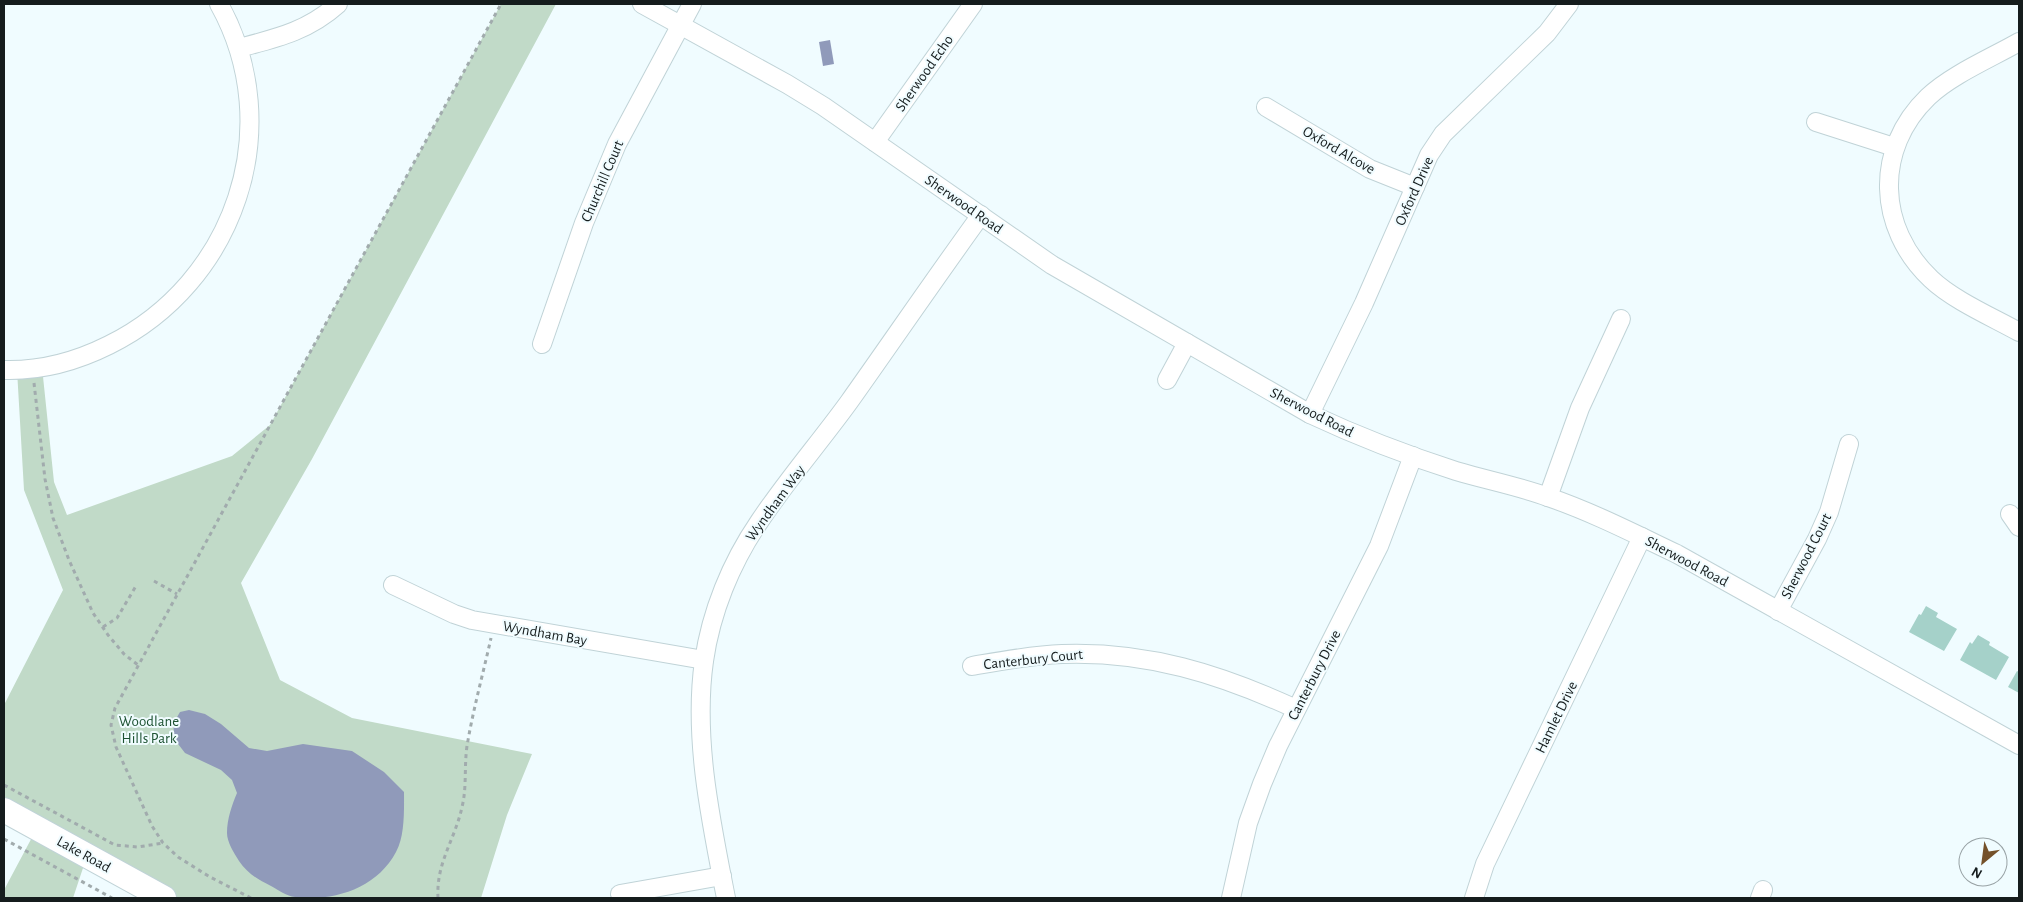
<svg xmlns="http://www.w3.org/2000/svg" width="2023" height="902" font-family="'Alegreya Sans',sans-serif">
<rect width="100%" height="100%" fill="#f0fcff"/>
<polygon fill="#c1dac8" points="501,4 556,4 312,459 241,583 280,680 352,718 532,754 507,815 481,898 164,898 87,856 73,898 4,898 4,890 37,828 4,810 4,705 63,590 24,490 17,370 42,367 54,482 67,515 232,456 270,425"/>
<g fill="#909aba">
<polygon points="830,40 834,64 823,66 819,42"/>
<path d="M189,710l16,4 16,10 28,24 18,3 36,-7 49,7 32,21 20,20c0,18 1,44 -8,60 -19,36 -62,50 -101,45 -8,-1 -17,-7 -24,-11 -14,-7 -24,-13 -32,-25 -5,-8 -12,-19 -12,-28 0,-14 5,-28 10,-40l-5,-13 -11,-10 -36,-17 -10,-13 -2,-16 7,-12z"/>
</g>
<g fill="#a5d1c9">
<polygon points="1926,606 1938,613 1936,617 1957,629 1944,651 1909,632 1919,614 1921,615"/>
<polygon points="1978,635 1990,642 1989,645 2009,657 1996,680 1960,660 1970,642 1972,644"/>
<polygon points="2017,671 2019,672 2019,693 2008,687"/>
</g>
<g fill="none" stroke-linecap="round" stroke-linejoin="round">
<defs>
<g id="street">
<path d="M642,4l145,80 36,22 229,159 258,149c47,22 96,41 146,57 30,9 62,15 92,26 44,15 87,37 129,57l342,191"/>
<path d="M2019,42c-28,16 -68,33 -91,55 -54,52 -51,131 3,182 22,21 61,38 88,53"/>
<path d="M239,48c38,-10 69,-17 99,-44"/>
<polyline points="1266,107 1370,169 1415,187"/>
<polyline points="1816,122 1894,147"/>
<polyline points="875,142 973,4"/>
<polyline points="542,344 584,223 617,144 692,4"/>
<path d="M4,370c37,1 73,-9 105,-25 126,-62 179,-217 110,-341"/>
<polyline points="1167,380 1187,343"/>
<polyline points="1310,414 1364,303 1429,155 1443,134 1547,33 1569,4"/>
<polyline points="1548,497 1580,408 1621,319"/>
<polyline points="2010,514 2019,527"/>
<polyline points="393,585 454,614 472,620 704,660"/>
<polyline points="1778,611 1817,539 1829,512 1849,444"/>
<path d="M972,666c29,-5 60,-11 90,-12 85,-3 158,20 234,55"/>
<polyline points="620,894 722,876"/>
<path d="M726,898c-15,-76 -33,-160 -22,-237 7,-49 27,-98 55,-139 28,-42 61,-80 90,-120 44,-62 87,-125 132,-187"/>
<polyline points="1231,898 1248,823 1262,784 1278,746 1379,546 1413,456"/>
<polyline points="1474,898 1485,864 1642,537"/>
<polyline points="1760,898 1763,890"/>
</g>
<polyline id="secondary" points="4,810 164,898"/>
</defs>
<use href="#street" stroke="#c0d3d7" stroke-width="20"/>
<use href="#secondary" stroke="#c0d3d7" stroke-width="26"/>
<g stroke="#a1abad" stroke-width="3" stroke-dasharray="4 4" stroke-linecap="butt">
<polyline points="34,383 45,479 53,518 69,560 93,613 108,635 124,654 138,665"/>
<polyline points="154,581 177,594"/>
<polyline points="103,627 117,618 136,586"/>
<polyline points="4,785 115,845 138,847 163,843"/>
<polyline points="4,839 112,898"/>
<polyline points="251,898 210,877 178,857 163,843 152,826 116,747 111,725 115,708 501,4"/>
<path d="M438,898c-2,-36 17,-58 24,-91 5,-20 2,-40 5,-61 6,-36 16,-72 24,-108"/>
</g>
<use href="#street" stroke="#fff" stroke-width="18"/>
<use href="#secondary" stroke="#fff" stroke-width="24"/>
</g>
<g text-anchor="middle" stroke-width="4" stroke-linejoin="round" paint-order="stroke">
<g font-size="15" fill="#151c1d" stroke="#f0fcff">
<text transform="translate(924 73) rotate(-55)" y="5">Sherwood Echo</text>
<text transform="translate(1339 150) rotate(30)" y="5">Oxford Alcove</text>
<text transform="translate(602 181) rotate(-67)" y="5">Churchill Court</text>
<text transform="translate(1414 191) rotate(-66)" y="5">Oxford Drive</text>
<text transform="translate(964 204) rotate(35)" y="5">Sherwood Road</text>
<text transform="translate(1312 412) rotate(27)" y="5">Sherwood Road</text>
<text transform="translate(775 503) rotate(-54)" y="5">Wyndham Way</text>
<text transform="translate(1806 556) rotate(-63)" y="5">Sherwood Court</text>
<text transform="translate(1687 561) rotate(28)" y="5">Sherwood Road</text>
<text transform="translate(545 633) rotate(10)" y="5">Wyndham Bay</text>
<text transform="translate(1033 659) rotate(-6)" y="5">Canterbury Court</text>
<text transform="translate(1314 675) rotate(-63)" y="5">Canterbury Drive</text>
<text transform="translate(1556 717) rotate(-64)" y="5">Hamlet Drive</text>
<text transform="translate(84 854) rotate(29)" y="5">Lake Road</text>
</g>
<g font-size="15" fill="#1d5232" stroke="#f0fcff">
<text x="149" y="726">Woodlane<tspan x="149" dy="17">Hills Park</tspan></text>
</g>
</g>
<rect width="2023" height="902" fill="none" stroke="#151c1d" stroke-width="10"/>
<g transform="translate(1983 862) rotate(209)"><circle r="24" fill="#f0fcff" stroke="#98a2a5"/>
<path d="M0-4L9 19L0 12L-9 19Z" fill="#74512a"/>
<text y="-8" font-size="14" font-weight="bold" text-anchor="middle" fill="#151c1d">N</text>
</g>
</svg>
